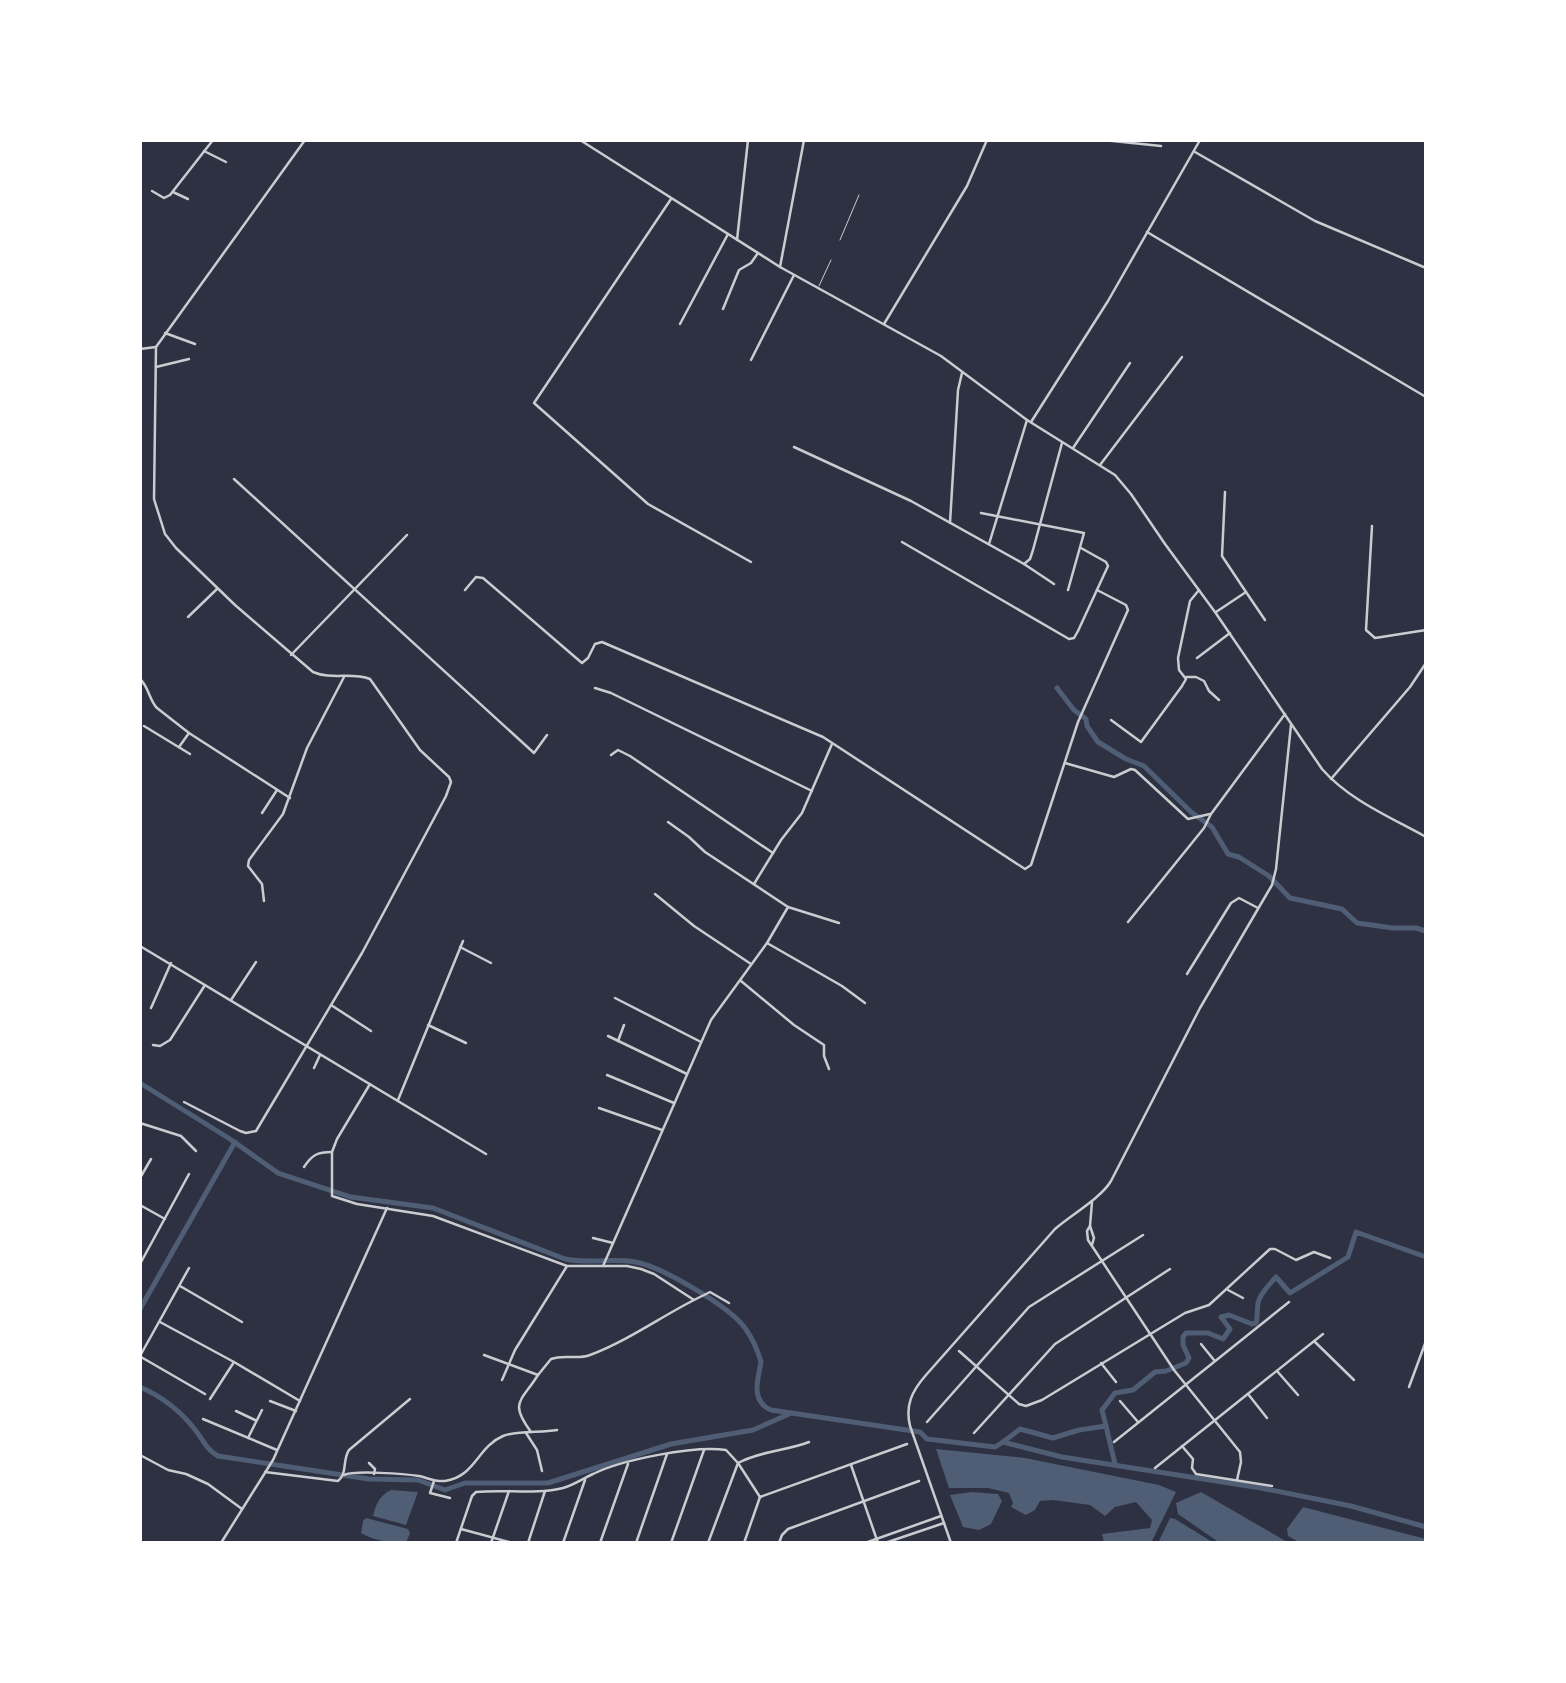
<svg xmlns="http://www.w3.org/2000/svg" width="1566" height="1683" font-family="Literata,serif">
<rect width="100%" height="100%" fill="#2d3142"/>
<g fill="#4f5d75">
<polygon points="936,1449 1025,1458 1159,1485 1176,1492 1151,1543 1104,1543 1102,1534 1150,1528 1152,1520 1136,1502 1115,1507 1105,1516 1090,1505 1053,1500 1040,1501 1035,1510 1026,1515 1011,1507 1013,1503 1009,1493 988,1488 949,1488"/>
<path d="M391,1490l27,2 -12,33 -33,-9c3,-12 6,-20 18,-26z"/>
<polygon points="971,1492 998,1494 1002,1501 991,1524 979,1530 963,1527 950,1495"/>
<polygon points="1201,1492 1277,1536 1289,1543 1220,1543 1178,1514 1176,1503"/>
<polygon points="1303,1507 1426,1539 1426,1543 1300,1543 1288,1536 1287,1529"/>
<path d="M366,1518l42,11 2,4 -4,10c-15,0 -31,-2 -45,-10l2,-12z"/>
<polygon points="1170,1518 1175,1519 1214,1543 1158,1543"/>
</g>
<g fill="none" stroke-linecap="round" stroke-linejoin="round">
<g stroke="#4f5d75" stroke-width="5">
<polyline points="1057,688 1074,710 1086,719 1087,726 1098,742 1126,759 1144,766 1191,812 1212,827 1228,854 1239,857 1269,876 1290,898 1342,909 1357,923 1393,928 1416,928 1426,931"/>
<path d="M140,1083l90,56 48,34 73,24 82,11 132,51c23,5 47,-1 70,3 26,4 95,45 110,66 7,10 13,23 16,34 -3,17 -11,39 10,48l149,22 7,7 68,8 8,-5 59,15 199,31 90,18 75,21"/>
<polyline points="140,1309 235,1142"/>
<path d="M140,1387c23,10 41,24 56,44 8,10 10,18 22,25l151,23 49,1 27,10 20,-7h83l123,-39 82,-14 36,-16"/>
<polyline points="1106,1426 1115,1464"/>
<path d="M1003,1442l17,-13 33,9 26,-8 27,-4 -4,-16 13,-17 18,-3 22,-18 11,-1 20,-8 3,-5 -6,-13v-8l3,-4h22l15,6 7,-10 -9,-12 8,-2 23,9 4,-1c2,-7 1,-13 2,-20 2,-10 12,-19 18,-26l14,16 58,-36 8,-25 70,25"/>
</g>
<g stroke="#caccd0" stroke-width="1">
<polyline points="840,240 859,195"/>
<polyline points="819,286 831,260"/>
</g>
<g stroke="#caccd0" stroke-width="2.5">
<polyline points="1103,140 1161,146"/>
<polyline points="204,151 226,162"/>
<polyline points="1195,152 1315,221 1426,268"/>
<polyline points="152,191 164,198 170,195 213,140"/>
<polyline points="173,192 188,199"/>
<polyline points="671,199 534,403 648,504 751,562"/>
<polyline points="1147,232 1426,397"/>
<polyline points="737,240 748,140"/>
<polyline points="780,267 804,140"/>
<polyline points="723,309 739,270 751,263 758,253"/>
<polyline points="680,324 728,234"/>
<polyline points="884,324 967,186 987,140"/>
<polyline points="165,333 195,344"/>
<polyline points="140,349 156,347"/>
<polyline points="751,360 794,275"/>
<polyline points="156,367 189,359"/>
<polyline points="1031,422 1108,301 1200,140"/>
<polyline points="794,447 911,501 1024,564 1054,584"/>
<polyline points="1073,448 1130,363"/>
<polyline points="1100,465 1182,357"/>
<polyline points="234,479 534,753 547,735"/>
<polyline points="981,513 1084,533 1068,590"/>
<polyline points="950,523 958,390 962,373"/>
<polyline points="1372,526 1366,630 1375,638 1426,630"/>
<polyline points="902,542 1069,639 1074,638 1078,631 1108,566 1106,562 1081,548"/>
<polyline points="989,544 1027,420"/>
<polyline points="1024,564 1030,559 1033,550 1062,443"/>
<polyline points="465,590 476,577 483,578 582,663 588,658 595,644 602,642 823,737 1025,869 1031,865 1078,722 1128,610 1126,605 1097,590"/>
<polyline points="1246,592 1265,620"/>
<polyline points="1216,612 1246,592 1222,556 1225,492"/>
<polyline points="188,617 217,589"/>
<polyline points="291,655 407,535"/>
<polyline points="1197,658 1230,633"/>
<polyline points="1186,677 1196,677 1204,681 1209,691 1219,700"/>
<path d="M140,679c9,8 9,21 17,29l32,25 101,65"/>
<polyline points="595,688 611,693 812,791"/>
<polyline points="1111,720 1141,742 1182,686 1186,679 1179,670 1178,658 1190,601 1199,590"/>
<polyline points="144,726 190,754"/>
<polyline points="179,747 189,733"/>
<polyline points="611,755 618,750 630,756 773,853"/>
<polyline points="1065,763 1114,777 1131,769 1135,770 1188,819 1210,814"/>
<polyline points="1331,779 1410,687 1426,663"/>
<polyline points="262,813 277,790"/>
<polyline points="668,822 689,837 705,852 788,907 839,923"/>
<polyline points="754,884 781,840 802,813 832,744"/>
<polyline points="655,894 694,926 751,964"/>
<polyline points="264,901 262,884 248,866 249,860 283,814 307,748 344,677"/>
<polyline points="1128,922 1204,828 1211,814 1285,714"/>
<polyline points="767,943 842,986 865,1003"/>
<polyline points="140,946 486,1154"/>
<polyline points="460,947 491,963"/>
<polyline points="1187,974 1231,903 1239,898 1258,908"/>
<polyline points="741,981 794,1025 824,1045 824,1056 829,1069"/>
<polyline points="615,998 701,1042"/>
<polyline points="231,1000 256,962"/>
<polyline points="331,1005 371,1031"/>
<polyline points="151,1008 171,963"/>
<polyline points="428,1025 466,1043"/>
<polyline points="608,1036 687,1074"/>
<polyline points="618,1041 624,1025"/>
<polyline points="153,1045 160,1046 170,1040 205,985"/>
<polyline points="314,1068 320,1055"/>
<polyline points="607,1075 674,1103"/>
<polyline points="370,1084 337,1139 332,1152 332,1196 357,1204 433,1216 567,1266 627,1266 641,1269 654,1274 694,1300 710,1292 729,1303"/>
<polyline points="398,1100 463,941"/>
<path d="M184,1102l56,29 6,2 10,-2 106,-178 84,-157 5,-14 -2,-5 -29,-27 -50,-71c-18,-7 -39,1 -57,-7l-78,-67 -59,-57 -11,-14 -11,-35 2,-152 149,-207"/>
<polyline points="599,1108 662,1130"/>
<polyline points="140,1123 181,1136 196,1151"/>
<path d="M304,1167c8,-12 13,-15 28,-15"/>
<polyline points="140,1178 151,1159"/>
<polyline points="1092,1202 1090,1226 1087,1231 1088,1240 1174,1370 1240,1452 1241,1462 1237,1480"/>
<polyline points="140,1205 165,1219"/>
<polyline points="1090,1226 1094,1238 1092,1245"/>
<polyline points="593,1238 613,1243"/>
<polyline points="140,1264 189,1174"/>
<polyline points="603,1266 711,1020 767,943 788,907"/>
<polyline points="180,1286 242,1322"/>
<polyline points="1228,1290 1243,1298"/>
<polyline points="160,1322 234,1362 300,1401"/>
<polyline points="1314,1341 1354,1380"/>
<polyline points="1201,1344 1214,1360"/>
<polyline points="959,1351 1019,1404 1026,1406 1042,1400 1185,1313 1209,1305 1270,1249 1275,1249 1296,1260 1314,1252 1330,1258"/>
<path d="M484,1355l54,20c-17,27 -29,27 -7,57"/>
<polyline points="140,1356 189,1268"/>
<polyline points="141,1357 205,1394"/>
<polyline points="1101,1363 1116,1382"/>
<polyline points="1277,1371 1298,1395"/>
<path d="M538,1375l13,-16c13,-5 26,1 39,-4 37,-14 69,-37 104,-55"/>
<polyline points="502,1380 515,1350 567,1266"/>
<polyline points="1409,1387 1426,1341"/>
<polyline points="1248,1394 1267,1418"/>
<polyline points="210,1399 234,1362"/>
<polyline points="270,1401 296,1411"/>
<polyline points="1120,1401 1138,1422"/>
<polyline points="236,1411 255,1420"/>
<polyline points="203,1419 277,1450"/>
<polyline points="927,1422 1029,1307 1143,1235"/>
<polyline points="526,1433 537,1450 542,1471"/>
<polyline points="974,1433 1055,1344 1170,1269"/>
<polyline points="248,1438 262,1410"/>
<polyline points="1114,1442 1289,1302"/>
<polyline points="1182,1446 1193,1459 1192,1468 1196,1474 1272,1486"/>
<polyline points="140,1455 168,1470 186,1474 208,1484 242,1509"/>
<polyline points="369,1463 375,1469 374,1474"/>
<polyline points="851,1465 878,1543"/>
<polyline points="1155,1468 1323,1334"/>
<path d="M265,1472l73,9c10,-8 4,-21 11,-31l61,-51"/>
<path d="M344,1475c10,-5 62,-1 75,1 9,2 16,6 26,5 31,-5 32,-34 58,-45 16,-6 37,-3 54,-6"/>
<polyline points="434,1481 430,1493 450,1498"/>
<polyline points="760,1497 907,1444"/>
<polyline points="461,1529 513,1543"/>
<polyline points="221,1543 273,1460 387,1208"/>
<path d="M456,1543l16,-47 4,-4c29,-3 59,3 87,-4 11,-3 19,-9 30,-14 28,-14 102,-29 133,-24l12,13 22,34"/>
<polyline points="491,1543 509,1491"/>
<polyline points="528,1543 545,1491"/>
<polyline points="563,1543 585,1480"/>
<polyline points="600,1543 628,1464"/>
<polyline points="636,1543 667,1454"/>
<polyline points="671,1543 704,1450"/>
<path d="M708,1543l30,-80c22,-12 48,-12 71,-21"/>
<polyline points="744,1543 760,1497"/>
<polyline points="779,1543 782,1535 788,1529 919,1481"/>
<polyline points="865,1543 941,1516"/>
<polyline points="885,1543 944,1523"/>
</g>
<g stroke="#caccd0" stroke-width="2.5">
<path d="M580,140l200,127 161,89 86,64 88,55 16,19 34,50 50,68 107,157c27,31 68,48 104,68"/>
<path d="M951,1543l-41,-117c-5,-21 2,-35 16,-51l129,-146c16,-14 46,-31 56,-48l89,-173 72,-123 4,-16 15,-144"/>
</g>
</g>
<rect width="1566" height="1683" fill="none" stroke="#ffffff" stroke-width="284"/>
</svg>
